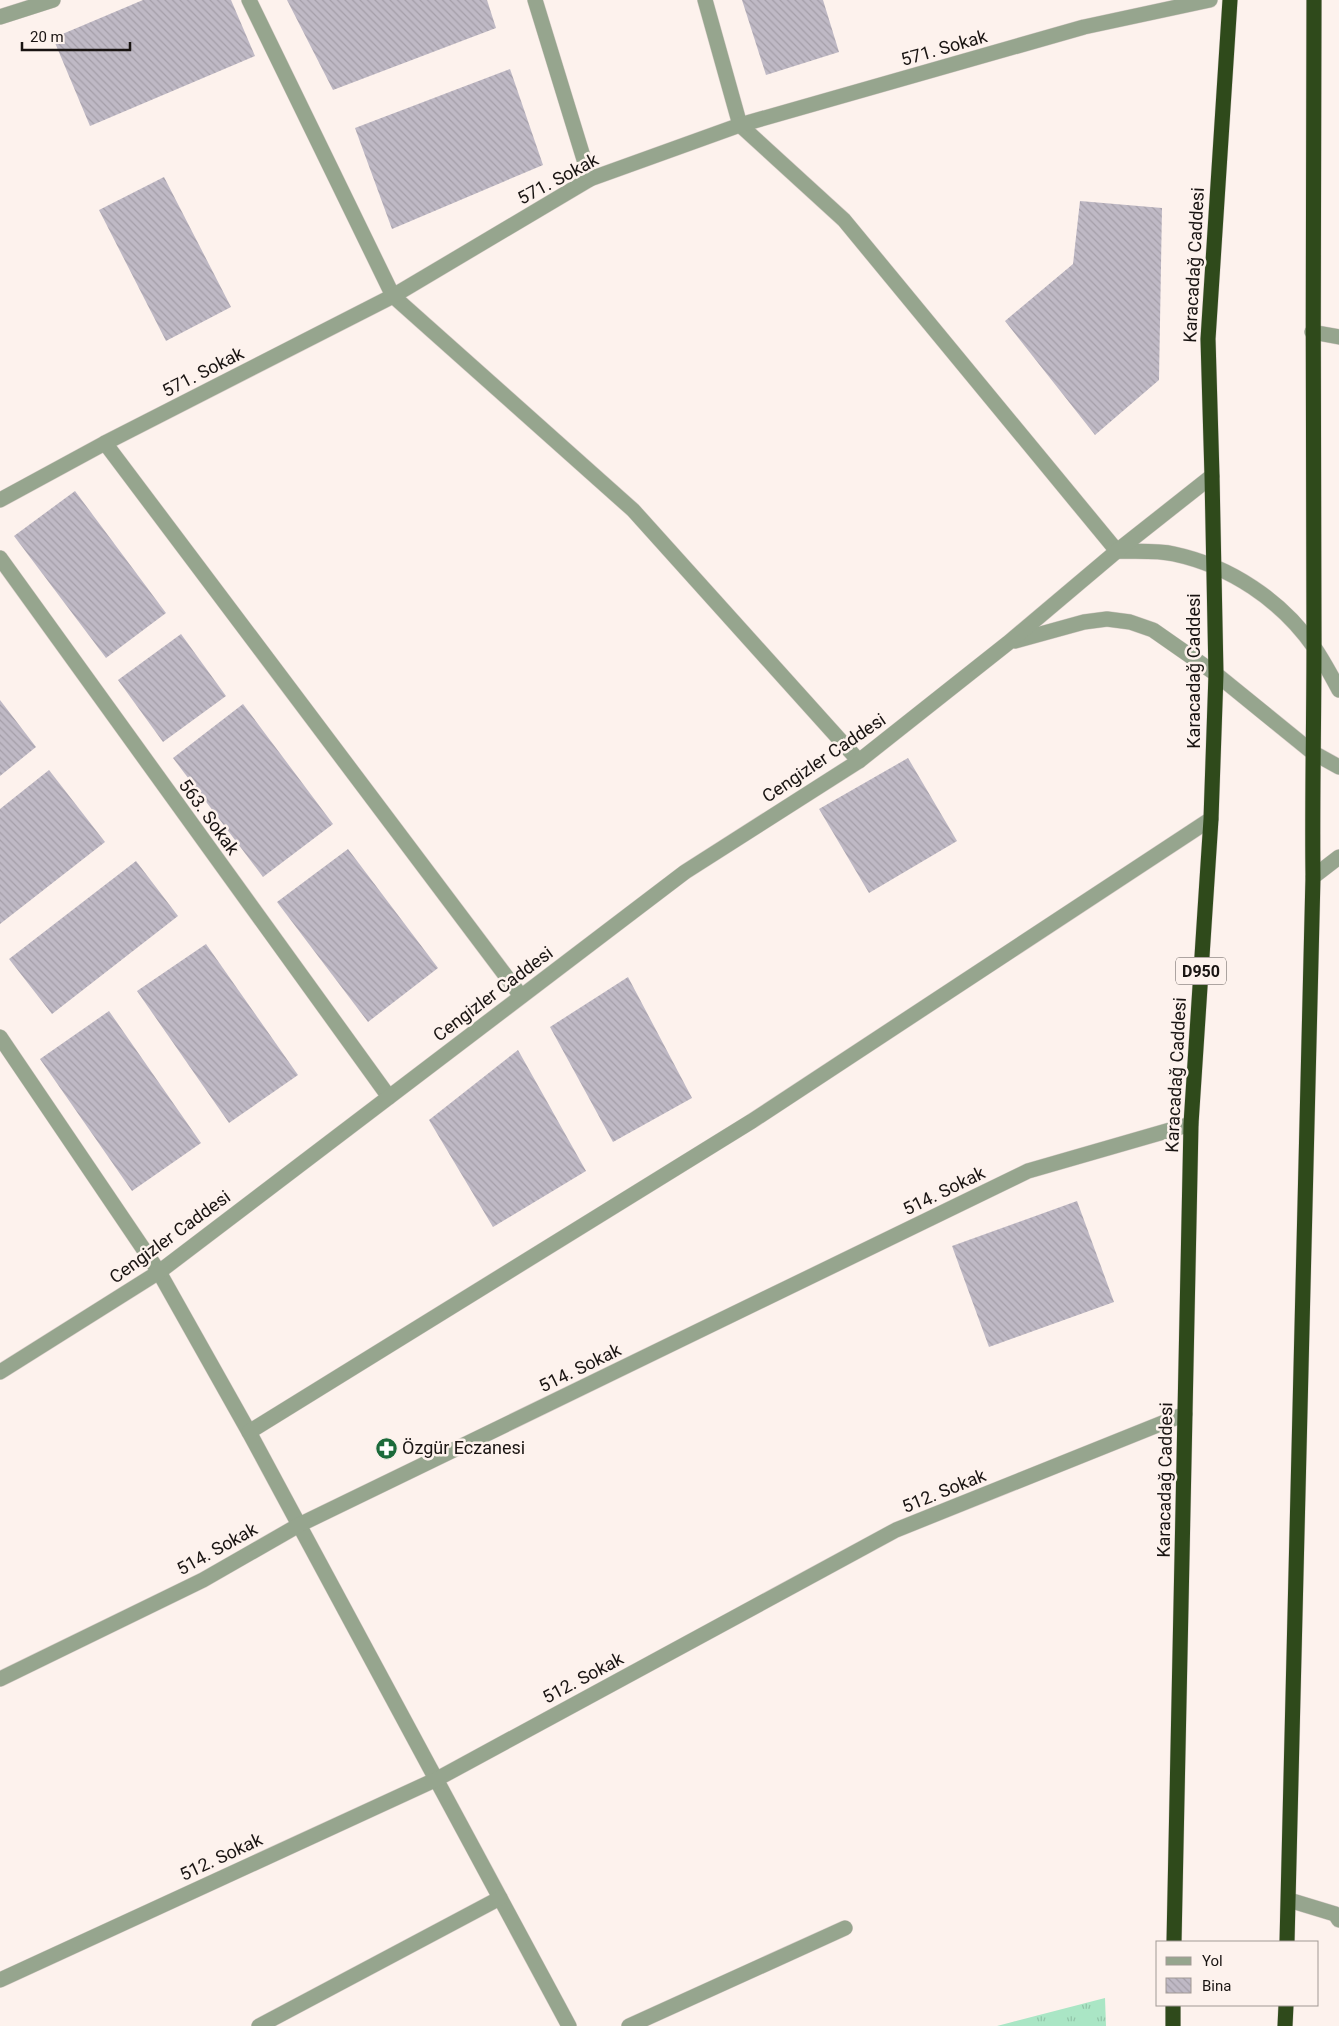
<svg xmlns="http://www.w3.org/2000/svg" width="1339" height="2026" font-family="Roboto,sans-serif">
<defs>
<pattern id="park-tufts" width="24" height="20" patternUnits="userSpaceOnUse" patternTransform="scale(1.25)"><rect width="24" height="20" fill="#aae6c5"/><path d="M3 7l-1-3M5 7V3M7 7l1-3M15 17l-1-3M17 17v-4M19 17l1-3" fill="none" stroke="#92c4a8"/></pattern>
<pattern id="building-back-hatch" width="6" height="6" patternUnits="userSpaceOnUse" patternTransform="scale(1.25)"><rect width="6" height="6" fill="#bfb9c5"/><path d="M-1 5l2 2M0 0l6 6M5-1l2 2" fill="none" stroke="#a49ea8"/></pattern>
</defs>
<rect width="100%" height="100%" fill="#fdf2ed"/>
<polygon fill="url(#park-tufts)" points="1105,1998 1106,2026 997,2026"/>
<g fill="url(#building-back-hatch)">
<polygon points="143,0 231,0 255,56 90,126 53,38"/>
<polygon points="287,0 487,0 496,28 333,90"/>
<polygon points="742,0 823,0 839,52 766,75"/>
<polygon points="510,69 543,165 392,229 355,128"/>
<polygon points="164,177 231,307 166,341 99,210"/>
<polygon points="1080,201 1162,208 1159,380 1095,435 1005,321 1073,264"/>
<polygon points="75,491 166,613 106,658 14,536"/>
<polygon points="181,634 226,696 163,742 118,680"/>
<polygon points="0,700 36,747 0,776"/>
<polygon points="243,704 333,824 263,877 173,758"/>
<polygon points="908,758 957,841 869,893 819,809"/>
<polygon points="49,770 105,842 0,924 0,809"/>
<polygon points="348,849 438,968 368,1022 277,902"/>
<polygon points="136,861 178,916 52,1014 9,959"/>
<polygon points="206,944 298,1075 229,1123 137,991"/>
<polygon points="628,977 692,1098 613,1142 550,1027"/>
<polygon points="109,1011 201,1143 132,1191 40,1059"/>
<polygon points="518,1050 586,1171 493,1227 429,1120"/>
<polygon points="1077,1201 1114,1302 989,1347 952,1246"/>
</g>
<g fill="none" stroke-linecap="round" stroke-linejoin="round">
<defs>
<g id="minor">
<polyline points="249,0 393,296 633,510 859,761"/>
<polyline points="535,0 590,179"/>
<path d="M705,0l35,125 104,95 273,331c18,1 39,-1 57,3 56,12 107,46 140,93 9,13 17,28 25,43"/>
<polyline points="0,17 53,0"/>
<polyline points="1312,332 1339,337"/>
<polyline points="105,443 521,996"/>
<polyline points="0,500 105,443 393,296 590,179 740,125 1084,27 1210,0"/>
<polyline points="0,558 389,1097"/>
<polyline points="1015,641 1084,622 1107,619 1130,622 1153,630 1216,674 1312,752 1339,767"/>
<polyline points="1313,877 1339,857"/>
<polyline points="0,1037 159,1272 249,1432 569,2026"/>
<polyline points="0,1372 159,1272 685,872 859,761 1008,643 1117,551 1212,476"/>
<polyline points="249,1432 752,1121 1211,819"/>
<polyline points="0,1679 203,1580 299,1525 1028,1171 1191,1124"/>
<polyline points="1289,1900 1335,1914 1339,1920"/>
<polyline points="0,1980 437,1779 896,1530 1185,1414"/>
<polyline points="259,2026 500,1898"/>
<polyline points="629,2026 845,1928"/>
</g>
<g id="highway">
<polyline points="1174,1942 1191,1124 1211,819 1216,674 1212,476 1208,339 1230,0"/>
<path d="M1287,1942l26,-1065c-1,-77 1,-155 1,-233 -1,-215 -1,-429 0,-644"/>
<polyline points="1173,2026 1173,2005"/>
<polyline points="1285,2026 1286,2005"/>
</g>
</defs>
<use href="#minor" stroke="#d9ceca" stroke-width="16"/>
<use href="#highway" stroke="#d9ceca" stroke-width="16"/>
<use href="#minor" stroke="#96a58e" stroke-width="15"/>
<use href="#highway" stroke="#2f4a1b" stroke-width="15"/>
</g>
<defs>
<symbol id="pharmacy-disc" viewBox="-11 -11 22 22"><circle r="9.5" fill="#1b6a3a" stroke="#fdf2ed"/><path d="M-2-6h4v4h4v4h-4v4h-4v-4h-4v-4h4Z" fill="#fff"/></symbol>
</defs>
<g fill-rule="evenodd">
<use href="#pharmacy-disc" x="374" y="1436" width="25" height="25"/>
</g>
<g text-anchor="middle" stroke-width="5" stroke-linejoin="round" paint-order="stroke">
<rect fill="#fdf2ed" stroke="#5d5754" stroke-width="1" x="1176" y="957.5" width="50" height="27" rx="4"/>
<g font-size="16" font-weight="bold" fill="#191412">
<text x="1201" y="977">D950</text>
</g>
<g font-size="18" fill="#191412" stroke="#fdf2ed">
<text transform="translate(944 48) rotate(-16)" y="6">571. Sokak</text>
<text transform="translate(558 179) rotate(-28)" y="6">571. Sokak</text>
<text transform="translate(1194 265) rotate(-87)" y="6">Karacadağ Caddesi</text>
<text transform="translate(203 372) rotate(-27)" y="6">571. Sokak</text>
<text transform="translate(1194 671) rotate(-90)" y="6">Karacadağ Caddesi</text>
<text transform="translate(824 758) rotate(-34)" y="6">Cengizler Caddesi</text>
<text transform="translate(209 817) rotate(54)" y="6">563. Sokak</text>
<text transform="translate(493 994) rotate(-37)" y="6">Cengizler Caddesi</text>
<text transform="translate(1176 1075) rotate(-87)" y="6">Karacadağ Caddesi</text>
<text transform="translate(944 1191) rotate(-26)" y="6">514. Sokak</text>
<text transform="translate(170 1237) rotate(-36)" y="6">Cengizler Caddesi</text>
<text transform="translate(580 1368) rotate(-26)" y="6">514. Sokak</text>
<text transform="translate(1165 1480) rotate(-89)" y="6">Karacadağ Caddesi</text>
<text transform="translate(944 1491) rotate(-22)" y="6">512. Sokak</text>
<text transform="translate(217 1549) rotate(-29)" y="6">514. Sokak</text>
<text transform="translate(583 1678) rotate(-28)" y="6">512. Sokak</text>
<text transform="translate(221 1857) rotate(-25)" y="6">512. Sokak</text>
</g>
<g font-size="18" fill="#191412" stroke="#fdf2ed" text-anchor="start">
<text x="402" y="1454">Özgür Eczanesi</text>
</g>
</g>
<rect x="1156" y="1941" width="162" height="65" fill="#fdf2ed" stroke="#a29995"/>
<rect x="1166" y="1957" width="25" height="8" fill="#96a58e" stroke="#a29995"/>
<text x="1202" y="1966" font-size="15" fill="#191412">Yol</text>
<rect x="1166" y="1978" width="25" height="15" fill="url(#building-back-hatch)" stroke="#a29995"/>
<text x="1202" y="1991" font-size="15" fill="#191412">Bina</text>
<path d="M22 42v8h108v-8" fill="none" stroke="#191412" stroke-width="2.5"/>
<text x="30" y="42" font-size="15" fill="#191412" stroke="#fdf2ed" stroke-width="4" paint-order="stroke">20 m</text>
</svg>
